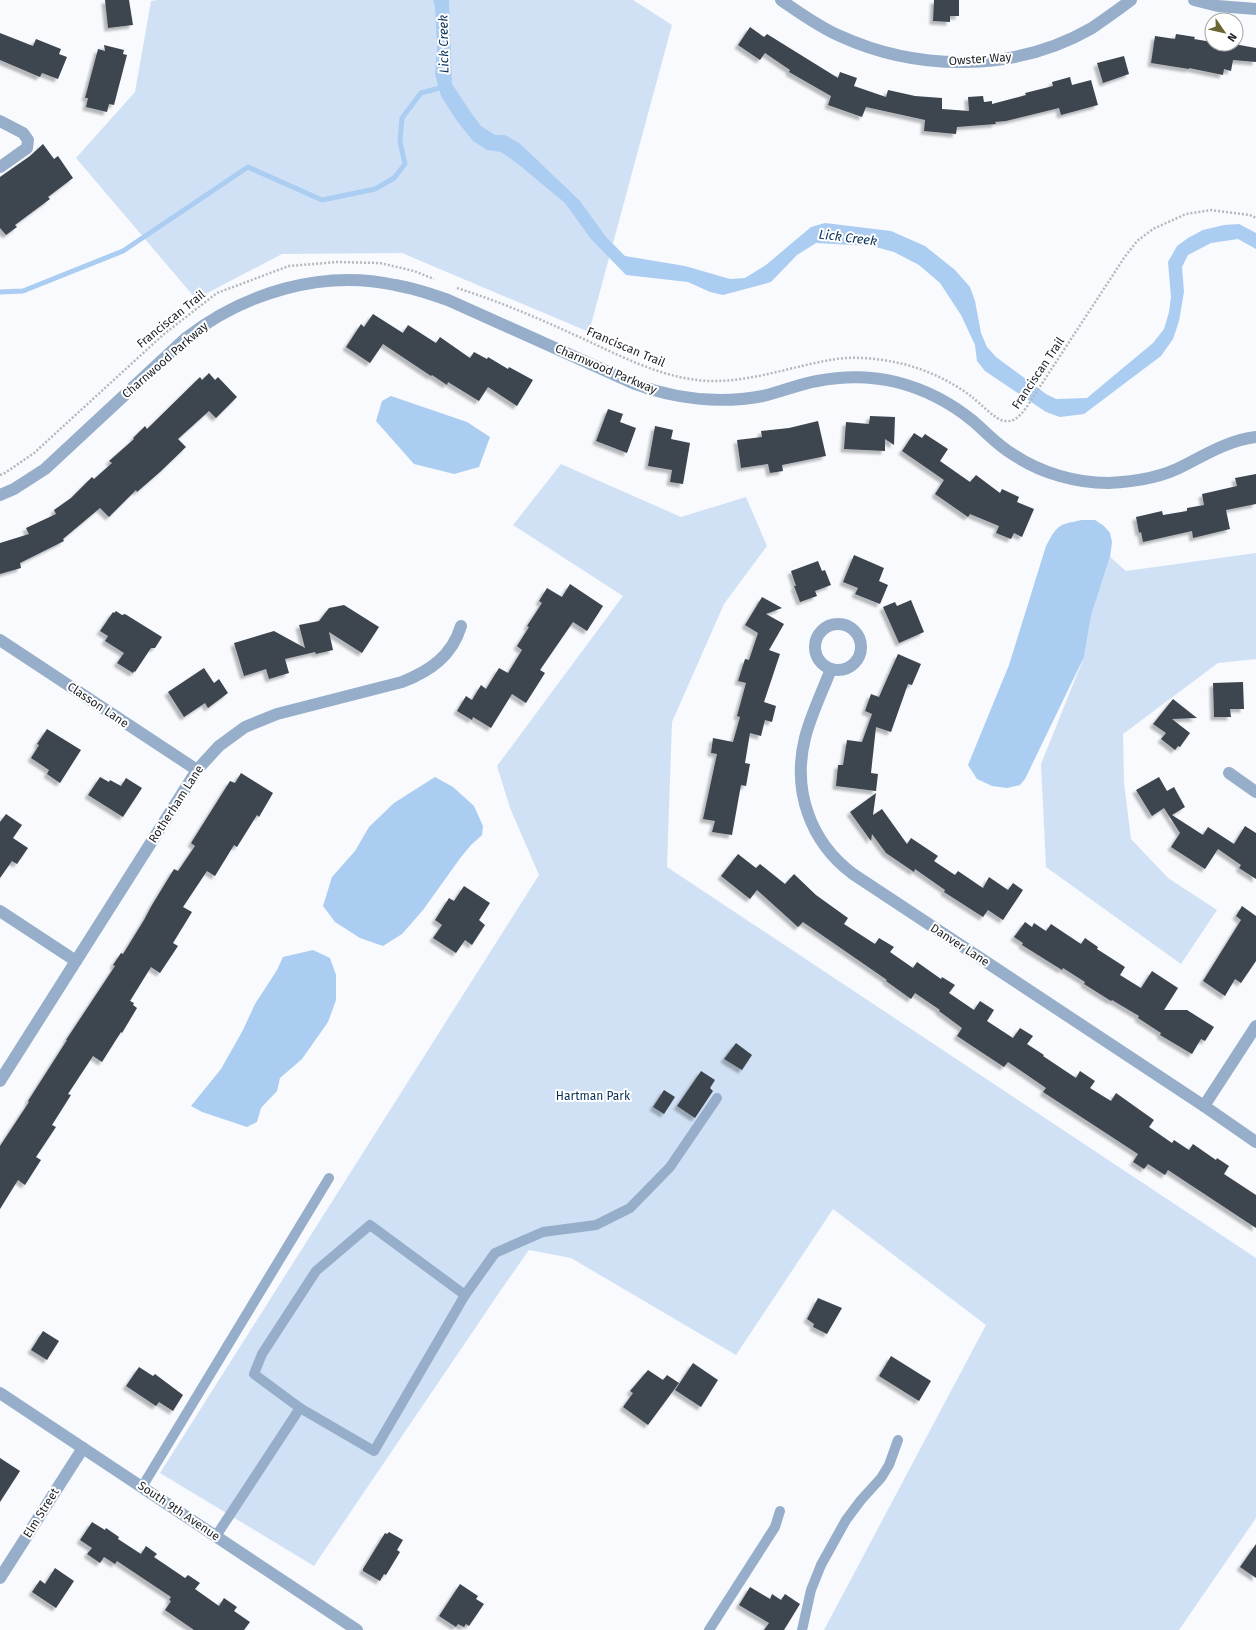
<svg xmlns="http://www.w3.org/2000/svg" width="1256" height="1630" font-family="'Fira Sans',sans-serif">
<defs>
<filter id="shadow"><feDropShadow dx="-3.5" dy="3.5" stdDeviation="1" flood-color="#0004"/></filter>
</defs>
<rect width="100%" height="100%" fill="#f8fafd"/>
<g fill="#d0e1f5">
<polygon points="158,0 633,0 672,25 589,332 402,253 282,254 196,299 76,158 135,92 151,1"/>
<polygon points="561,464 681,517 746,497 767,546 724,604 672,722 667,867 1256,1258 1256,1518 1179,1630 824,1630 986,1325 833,1209 736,1355 571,1258 529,1250 503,1287 314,1566 160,1473 539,875 510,808 497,766 623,596 513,525"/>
<polygon points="1256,553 1256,659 1218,663 1123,734 1124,783 1131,839 1168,878 1217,910 1181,964 1046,867 1041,764 1084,657 1091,616 1110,557 1126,571"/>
</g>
<g fill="#abcdf2">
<polygon points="433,0 449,0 452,84 472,114 481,126 495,135 505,135 519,143 533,156 580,201 606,237 625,256 685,266 730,279 745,278 766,265 811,227 825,223 891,231 925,246 955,270 970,287 975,301 981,333 987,347 996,357 1046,394 1056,399 1087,398 1153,343 1164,329 1169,312 1171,297 1168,262 1177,246 1188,238 1203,230 1224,225 1239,224 1256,233 1256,249 1238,239 1211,243 1188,255 1182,267 1184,292 1179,321 1173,339 1161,356 1084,414 1060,417 1046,412 985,371 977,361 975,345 961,315 940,283 919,265 894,252 872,246 816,243 797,255 771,282 723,295 710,292 688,282 626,275 591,239 565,203 518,164 501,152 487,150 473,141 457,121 441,96 435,74 437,47 435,6"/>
<polygon points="391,396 467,422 490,437 479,467 454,474 414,464 376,421 382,401"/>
<path d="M1082,520h13l9,6 6,7 2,9 -2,15 -19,59 -7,41 -59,122 -5,6 -13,3 -15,-2 -15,-7 -9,-14 41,-100 37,-119c12,-22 12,-21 36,-26z"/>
<polygon points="435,777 453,787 474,806 483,826 482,835 471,845 461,857 423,910 402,934 383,946 360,938 335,922 323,906 332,877 355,851 369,827 394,803"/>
<polygon points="313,950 330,958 336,975 336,1000 328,1022 302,1059 280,1078 277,1091 261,1108 257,1122 247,1127 202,1112 191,1106 221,1069 243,1030 255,1004 277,970 283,957"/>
</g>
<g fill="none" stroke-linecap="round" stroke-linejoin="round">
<polyline stroke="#abcdf2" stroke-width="5" points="0,292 23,291 123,251 248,167 322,200 375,189 394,178 405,164 400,141 402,118 421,93 443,87"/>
</g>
<g fill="#3c4550" filter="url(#shadow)">
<polygon points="105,0 129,0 133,25 108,28"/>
<polygon points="934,0 959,0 959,16 950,16 950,22 933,21"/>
<polygon points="750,27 764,37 767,34 838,78 840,72 857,78 854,86 886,97 888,90 915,96 942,98 942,109 969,111 968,97 983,96 984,102 992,101 992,104 1026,95 1025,93 1053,86 1052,82 1070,77 1072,85 1091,80 1098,105 1061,115 1059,108 1006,121 995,122 996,124 957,127 956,134 924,131 925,120 866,107 862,117 828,105 831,96 789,72 790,70 765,53 760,60 738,45"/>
<polygon points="0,33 33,46 36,39 61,49 59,54 67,57 58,79 42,73 40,77 0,60"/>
<polygon points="1176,34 1195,37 1194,39 1212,42 1212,44 1234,44 1256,48 1256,62 1233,60 1231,71 1224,69 1223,75 1189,68 1189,69 1151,63 1155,36 1175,39"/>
<polygon points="104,45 124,50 123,54 127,55 114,105 109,104 107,112 86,107 88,98 85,98 98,49 105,51"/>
<polygon points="1124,56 1129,74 1103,83 1097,63"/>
<polygon points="43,144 54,159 58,156 73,178 48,197 50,199 15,225 17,227 6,235 0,228 0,177 30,156"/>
<polygon points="373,314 403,333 408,325 436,343 440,337 470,358 474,352 487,359 488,357 508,369 509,367 533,380 517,406 488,387 479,401 448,382 447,385 432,375 431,376 383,344 370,363 346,347 361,324 364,327"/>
<polygon points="209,373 215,380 218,377 237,397 216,418 209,411 178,439 186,447 160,472 137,492 136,490 109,517 100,508 63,539 64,541 20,563 21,568 0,574 0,543 29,534 26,528 56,514 54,510 71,498 92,477 94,479 112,463 109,461 134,439 133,438 145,426 147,429 200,377 202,380"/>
<polygon points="608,409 623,414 620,422 636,428 627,453 596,441"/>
<polygon points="870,416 895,417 894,445 885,439 885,451 844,449 846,422 869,424"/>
<polygon points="818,421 826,456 782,465 783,471 770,473 768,464 741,468 737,440 762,437 761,431 789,428"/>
<polygon points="655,426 673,430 671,439 690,443 683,484 670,482 672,470 648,466"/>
<polygon points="914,433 922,438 925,434 948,449 940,461 970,482 976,475 1000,493 1002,489 1019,497 1017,502 1034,509 1022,537 1014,533 1011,539 996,533 999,526 970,514 968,517 935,494 944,480 902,451"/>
<polygon points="1256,474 1256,504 1226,510 1230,529 1193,538 1192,531 1143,542 1141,532 1139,533 1136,517 1162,511 1163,515 1187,511 1187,508 1204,505 1202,494 1237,486 1235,478"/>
<polygon points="854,555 884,568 879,581 888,585 880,604 855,594 858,588 843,582"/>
<polygon points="818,561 822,571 825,570 831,585 815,591 817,596 800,602 794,586 796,586 791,571"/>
<polygon points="570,584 603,606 587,631 573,622 540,670 545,673 526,703 512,694 491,728 473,717 472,720 457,711 466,696 472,700 481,685 486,689 499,668 508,673 522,650 517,646 529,627 527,626 542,603 539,601 547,588 562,597"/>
<polygon points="762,597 782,608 766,614 784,624 769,650 780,654 764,702 776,706 772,722 765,720 761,736 750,733 745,763 750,764 746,786 741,785 732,835 712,832 715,821 703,819 717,754 711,753 713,738 733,742 740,717 737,716 746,683 738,681 745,659 749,660 758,633 745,625"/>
<polygon points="911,600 924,632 899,643 883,607 895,602 897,606"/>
<polygon points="344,605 379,627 362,653 329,632 333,650 316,654 315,652 285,659 289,673 269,679 266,669 244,676 234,643 274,631 305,648 299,625 319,621 329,608"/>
<polygon points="116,611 122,615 125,614 162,637 155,648 151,648 135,672 134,671 133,673 117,663 124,653 105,641 108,636 100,631 113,612 114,613"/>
<polygon points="898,654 921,664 912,685 908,684 891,732 876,727 871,773 878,774 876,791 836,786 838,765 843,765 847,740 862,742 872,714 865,711 871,694 879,697"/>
<polygon points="204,668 214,683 219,679 228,693 208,708 205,703 184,717 168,692"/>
<polygon points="1243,682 1244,709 1230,709 1231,717 1214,717 1213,683"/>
<polygon points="1173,699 1197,718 1172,719 1190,733 1180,747 1178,746 1175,750 1161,739 1166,733 1153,724"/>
<polygon points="47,729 81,750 60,783 47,774 49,770 31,758 39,745 37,744"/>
<polygon points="241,773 273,793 259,817 257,815 237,847 234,845 215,876 207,871 183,907 192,912 173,943 178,946 160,973 151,967 130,1001 134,1003 133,1005 137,1008 122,1033 121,1032 102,1062 93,1056 68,1094 71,1095 52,1125 56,1127 36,1157 41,1160 25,1185 18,1180 0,1209 0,1146 29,1102 28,1101 67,1040 66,1040 115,966 113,965 121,953 123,954 144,920 152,905 174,869 178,871 195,846 191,843 230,781 235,783"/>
<polygon points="100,777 109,782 110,780 121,786 126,778 142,788 123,817 88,795"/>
<polygon points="1159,777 1167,791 1174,787 1185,807 1172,815 1203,835 1208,827 1234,844 1245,826 1256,833 1256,879 1239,868 1241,865 1218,849 1205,869 1171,847 1180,833 1164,808 1152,816 1136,790"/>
<polygon points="876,793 873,815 882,809 907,844 911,838 938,856 934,861 955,875 958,871 983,888 989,877 1008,890 1013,883 1023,890 1003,920 988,910 983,917 944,892 945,890 915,869 914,872 886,853 872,834 871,841 850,812"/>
<polygon points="6,814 22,825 13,838 28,848 17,864 12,861 0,878 0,822"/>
<polygon points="738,854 756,868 760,864 785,884 794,874 816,895 848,918 844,924 875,944 879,938 894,947 890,952 913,968 917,962 941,979 942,977 955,985 949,993 974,1010 980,1001 994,1010 987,1021 1013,1038 1020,1028 1033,1036 1027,1044 1044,1055 1043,1056 1076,1078 1080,1071 1095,1081 1090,1088 1111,1101 1116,1093 1154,1120 1149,1127 1172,1143 1174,1140 1189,1150 1193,1144 1216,1160 1217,1158 1229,1166 1224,1174 1256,1195 1256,1228 1168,1170 1165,1175 1148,1164 1144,1169 1133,1162 1138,1154 1043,1092 1046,1088 1008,1062 1004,1067 957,1036 962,1028 939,1011 940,1010 915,993 911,999 886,981 887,980 803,922 798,927 757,890 750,899 721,876"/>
<polygon points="464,886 490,903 479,920 485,925 472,945 465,940 456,953 433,938 442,925 435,920 449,898 454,901"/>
<polygon points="1242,906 1256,916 1256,961 1241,983 1235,979 1225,996 1203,981 1241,920 1236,916"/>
<polygon points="1025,922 1032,927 1034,923 1046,931 1051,924 1081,944 1085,938 1098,947 1097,949 1125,967 1120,975 1141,988 1152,971 1178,988 1164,1010 1187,1010 1214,1027 1205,1041 1201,1039 1192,1054 1160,1035 1161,1033 1138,1018 1139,1016 1112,1000 1111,1001 1084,984 1085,982 1063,968 1062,970 1022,945 1023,943 1014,937"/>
<polygon points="736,1043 752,1055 742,1070 724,1059"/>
<polygon points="701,1071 715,1080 710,1088 713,1091 695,1118 677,1106"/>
<polygon points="664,1090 675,1097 664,1114 653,1107"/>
<polygon points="818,1298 842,1308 827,1334 813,1327 814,1324 807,1319"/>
<polygon points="43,1331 59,1341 47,1360 31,1350"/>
<polygon points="891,1356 931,1381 919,1401 879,1376"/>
<polygon points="693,1363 718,1380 701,1407 675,1390"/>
<polygon points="139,1367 153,1376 155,1374 183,1395 173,1411 159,1402 156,1406 126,1386"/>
<polygon points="648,1370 663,1380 667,1375 679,1383 648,1425 623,1407 633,1393 630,1391"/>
<polygon points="0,1458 20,1471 0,1502"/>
<polygon points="92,1522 105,1530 106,1528 119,1537 118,1539 141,1554 146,1546 157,1554 154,1557 185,1578 188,1575 200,1583 195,1589 219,1606 224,1598 237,1607 234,1611 250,1622 244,1630 194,1630 165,1610 171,1601 169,1600 171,1597 117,1561 115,1564 104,1557 100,1563 87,1554 92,1548 80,1540"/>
<polygon points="389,1532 403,1540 397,1550 400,1552 386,1575 384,1574 380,1581 363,1571 363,1569 385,1533 387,1534"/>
<polygon points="1256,1544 1256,1578 1240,1567"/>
<polygon points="55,1568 74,1581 56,1608 32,1592 40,1580 45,1584"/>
<polygon points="460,1584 478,1596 476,1599 484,1604 469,1626 466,1624 464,1627 458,1624 456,1627 439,1616"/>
<polygon points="750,1587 770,1599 772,1594 781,1600 785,1594 800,1604 784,1630 764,1630 769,1623 739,1605"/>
</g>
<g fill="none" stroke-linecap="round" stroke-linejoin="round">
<g stroke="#b5b8bc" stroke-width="2.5" stroke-dasharray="2 2" stroke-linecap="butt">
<path d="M457,288c41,13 81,30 120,48 42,19 85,43 132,45 42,1 81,-14 121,-21 20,-4 45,-2 64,2 27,5 56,18 78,35 8,6 21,20 29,23 12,4 18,-3 25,-12l98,-150 13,-17 16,-12 33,-15 25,-4 39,5 6,3"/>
<polyline points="0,475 5,473 34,453 164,334 217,293 289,266 337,262 380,263 414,271 434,279"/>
</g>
<g stroke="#96aeca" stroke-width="10">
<polygon points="370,1225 465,1295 374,1451 300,1408 254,1374 262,1354 316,1271"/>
<polyline points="465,1295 495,1253 543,1232 596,1225 630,1208 670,1167 717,1098"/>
<polyline points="142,1487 329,1178"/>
<polyline points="216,1536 300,1408"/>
<polyline points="709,1630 775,1527 780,1511"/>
<polyline points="802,1630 811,1590 821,1565 846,1520 861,1500 881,1478 889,1465 898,1440"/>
</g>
<g stroke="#96aeca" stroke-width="12">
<path d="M781,0c19,13 38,27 59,36 79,36 176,36 252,-8 13,-9 26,-18 39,-28"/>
<polyline points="1194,0 1218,6 1256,9"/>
<polyline points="0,121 23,133 28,140 27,148 0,167"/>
<path d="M0,495l14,-6 31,-20 141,-131c58,-45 136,-69 209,-53 18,3 36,9 53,15l187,84c40,15 85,20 128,12 18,-4 36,-12 54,-15 26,-5 54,-5 79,1 28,7 55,21 77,39 14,12 25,25 41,34 27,18 62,28 94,28 26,-1 55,-6 77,-18 23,-12 45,-25 71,-28"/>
<circle cx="838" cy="647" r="23"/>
<polyline points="0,640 197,770"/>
<path d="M831,669c-8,21 -21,48 -26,69 -13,52 5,104 48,136l351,232 52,36"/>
<polyline points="1229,773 1256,792"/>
<polyline points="0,911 76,961"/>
<path d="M0,1081l197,-311 22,-24 26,-19 32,-13 125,-32c28,-11 50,-26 59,-56"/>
<polyline points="1204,1106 1256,1026"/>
<polyline points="0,1578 83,1448"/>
</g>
<polyline stroke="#96aeca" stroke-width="12" points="0,1393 357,1630"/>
</g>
<g text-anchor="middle" stroke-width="4" stroke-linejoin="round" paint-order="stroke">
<g font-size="12" fill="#1d2126" stroke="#fff">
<text transform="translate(980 59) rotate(-4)" y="4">Owster Way</text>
<text transform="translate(171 319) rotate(-39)" y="4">Franciscan Trail</text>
<text transform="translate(626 347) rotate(23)" y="4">Franciscan Trail</text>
<text transform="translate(165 360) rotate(-41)" y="4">Charnwood Parkway</text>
<text transform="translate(606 369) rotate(23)" y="4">Charnwood Parkway</text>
<text transform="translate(1038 373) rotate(-56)" y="4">Franciscan Trail</text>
<text transform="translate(98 705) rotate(34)" y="4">Classon Lane</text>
<text transform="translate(176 804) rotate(-57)" y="4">Rotherham Lane</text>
<text transform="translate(960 945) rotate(33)" y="4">Danver Lane</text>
<text transform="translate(179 1511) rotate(34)" y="4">South 9th Avenue</text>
<text transform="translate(41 1513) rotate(-58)" y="4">Elm Street</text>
</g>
<g font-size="12" fill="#073057" stroke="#fff">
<text x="593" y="1100">Hartman Park</text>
</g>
<g font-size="13" font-style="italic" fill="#0a335a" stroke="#fff">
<text transform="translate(443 44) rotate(-91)" y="5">Lick Creek</text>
<text transform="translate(848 237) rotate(7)" y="5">Lick Creek</text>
</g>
</g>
<g transform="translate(1224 32) rotate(124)"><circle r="19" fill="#ffffff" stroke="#a5a6a8"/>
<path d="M0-3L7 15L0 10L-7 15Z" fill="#6c6532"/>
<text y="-6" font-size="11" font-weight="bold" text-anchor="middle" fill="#1d2126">N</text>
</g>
</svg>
